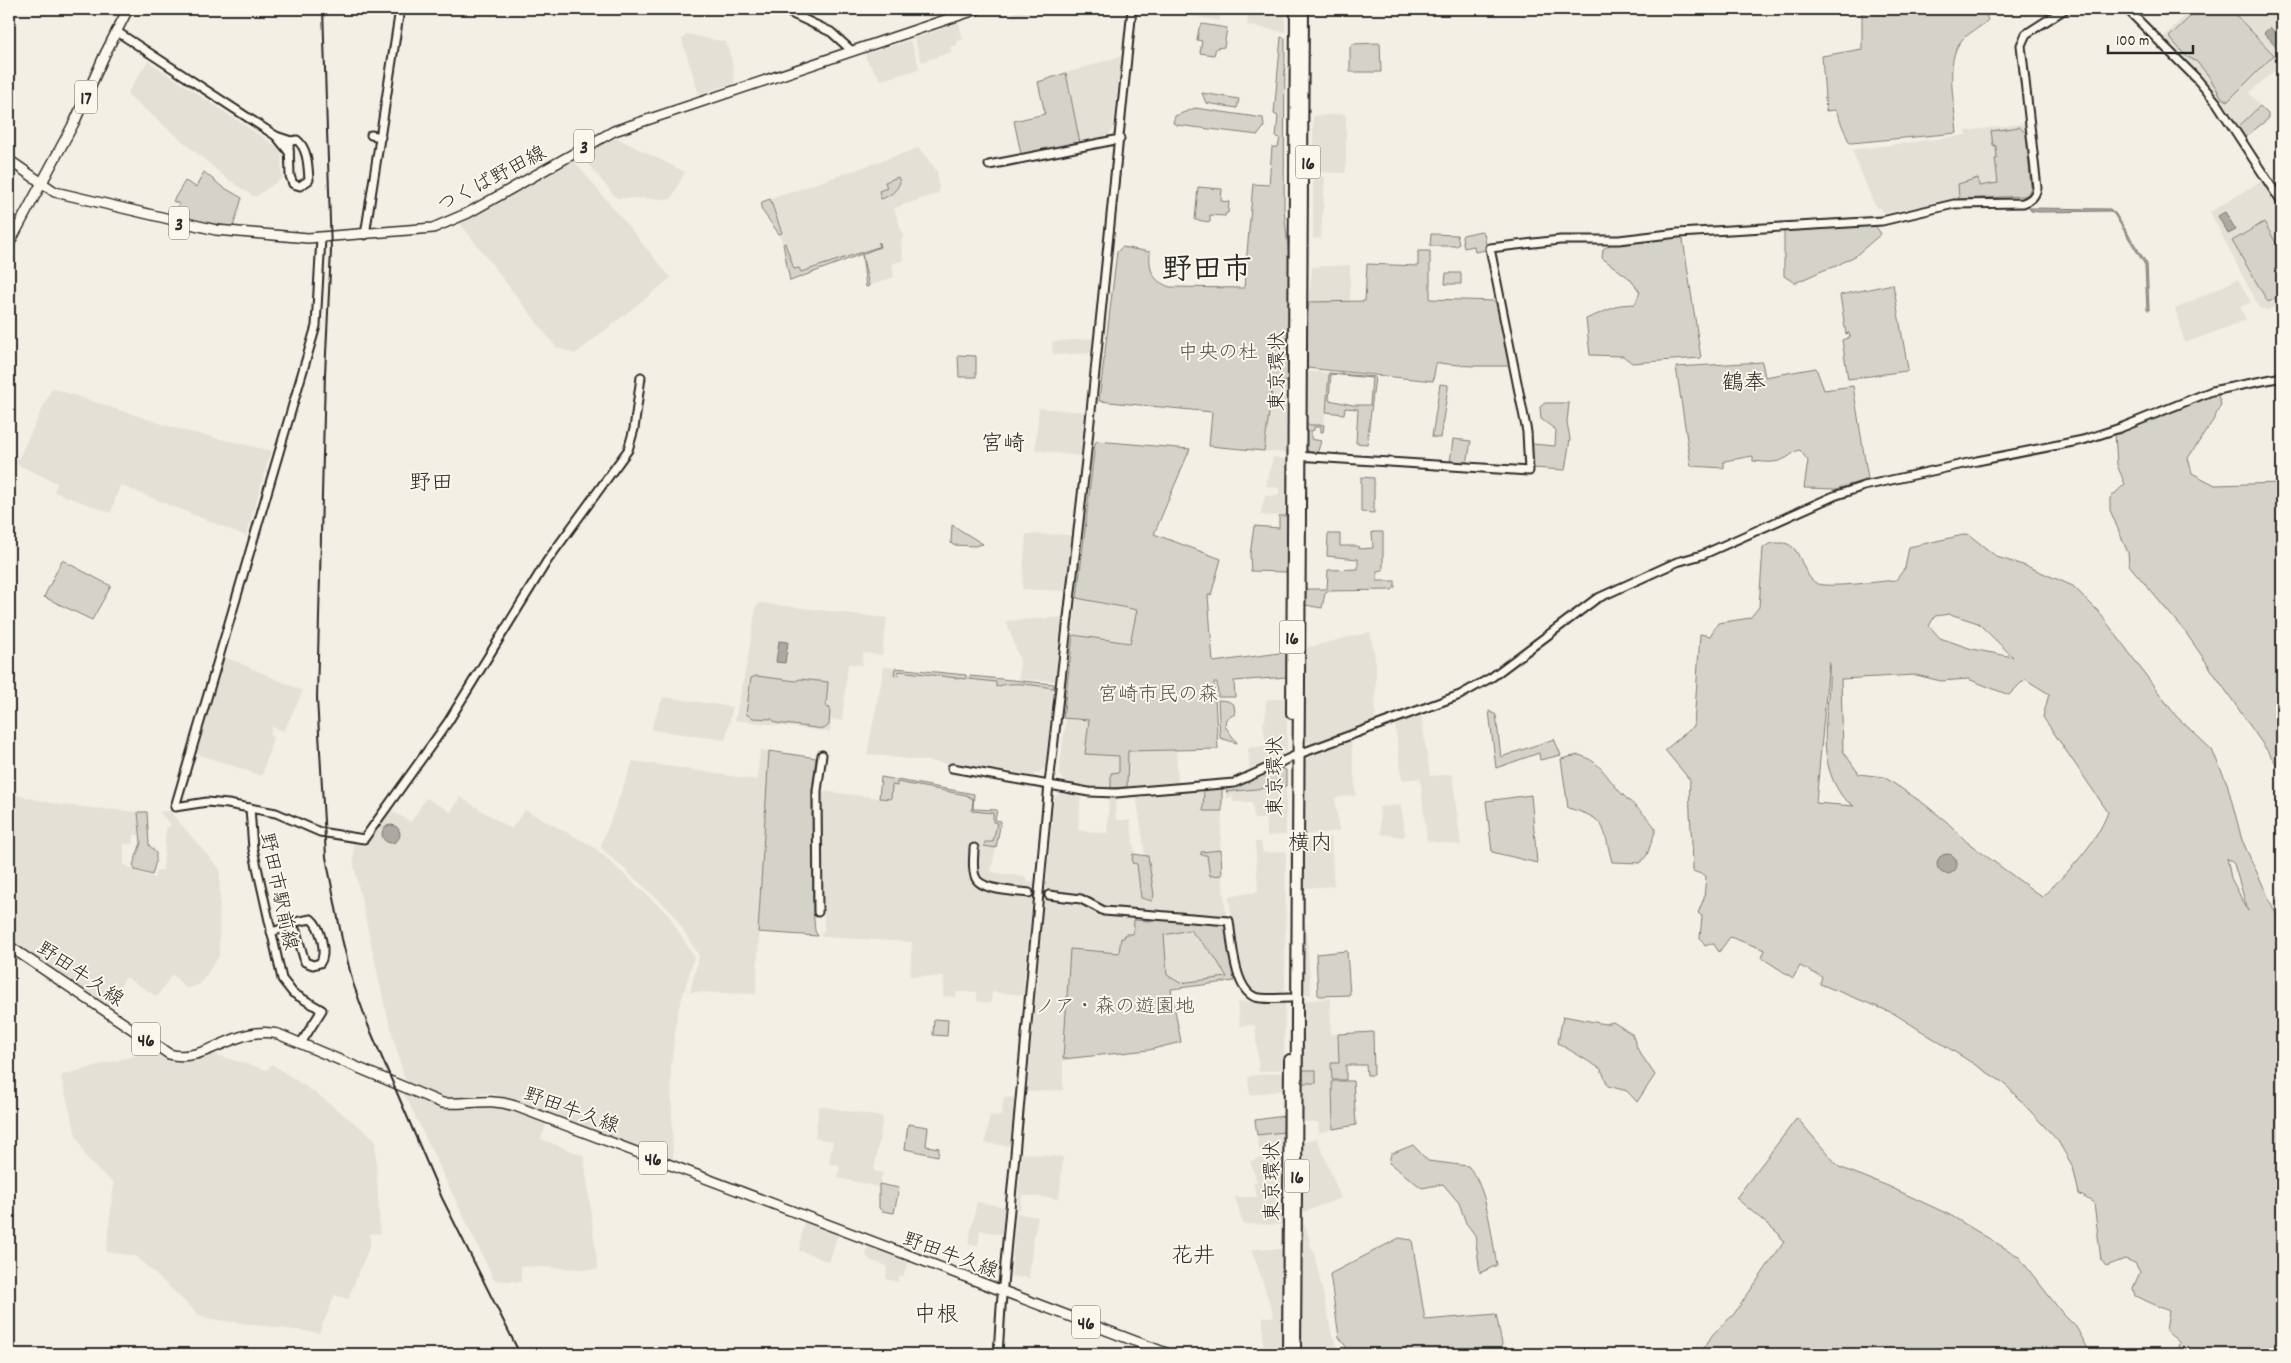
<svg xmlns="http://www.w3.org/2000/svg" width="2291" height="1363" font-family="Dekko,'Klee One',sans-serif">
<rect width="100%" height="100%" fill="#f3efe4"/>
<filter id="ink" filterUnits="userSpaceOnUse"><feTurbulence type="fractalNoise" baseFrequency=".02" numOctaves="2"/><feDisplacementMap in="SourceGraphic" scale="10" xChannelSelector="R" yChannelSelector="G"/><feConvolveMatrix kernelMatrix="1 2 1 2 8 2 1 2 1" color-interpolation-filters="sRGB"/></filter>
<g filter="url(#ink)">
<g fill="#e4e0d6">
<polygon points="1012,9 1051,9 1014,17"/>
<polygon points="1179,9 1220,9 1220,21 1179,14"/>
<polygon points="1249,9 1285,9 1285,32 1247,25"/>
<polygon points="2191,9 2282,9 2282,64 2249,93 2260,106 2237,128 2205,84 2163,41 2164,37"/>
<polygon points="959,23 963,39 957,41 957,45 950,47 951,52 922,62 914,38"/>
<polygon points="687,34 726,42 733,65 734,83 699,94 682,40"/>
<polygon points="910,40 920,69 881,80 866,59 866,54"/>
<polygon points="1121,56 1113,130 1107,137 1080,143 1066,73"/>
<polygon points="148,61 279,148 281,152 282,178 257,196 253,196 226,178 127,94"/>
<polygon points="1343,114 1346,116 1346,171 1344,173 1313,172 1313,116"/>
<polygon points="2027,123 2033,186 2029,195 2023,199 1953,200 1885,213 1879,207 1877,209 1872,200 1852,150 1966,135 1966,131"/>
<polygon points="615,137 685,172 671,199 616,198 581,155"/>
<polygon points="919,148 937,171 939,193 894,208 904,238 901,239 903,260 892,264 894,277 866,287 862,254 790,281 783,244 777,228 761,209 762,202"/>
<polygon points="571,157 671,278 575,354 556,347 459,222"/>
<polygon points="1313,176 1325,177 1321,238 1313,239"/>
<polygon points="2263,180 2282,212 2282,305 2267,310 2259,308 2210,212"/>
<polygon points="1350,265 1350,302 1309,302 1312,267"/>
<polygon points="2238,279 2251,302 2240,307 2246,320 2185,343 2175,309"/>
<polygon points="1093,338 1091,353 1055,355 1053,353 1052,342"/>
<polygon points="1306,371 1329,373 1324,425 1306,425"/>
<polygon points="1273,382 1289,382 1286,453 1264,451"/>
<polygon points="52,388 178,429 271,451 246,536 120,485 111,513 54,492 57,483 16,464"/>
<polygon points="1039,408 1085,412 1081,454 1078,456 1035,450"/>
<polygon points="1273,457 1288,460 1287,516 1260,515 1265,496 1279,495 1279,488 1266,486"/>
<polygon points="1026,534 1072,535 1065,591 1022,589"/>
<polygon points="1077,598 1137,610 1130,643 1073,635"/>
<polygon points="760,603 887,618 882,655 863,653 862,665 848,664 842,721 831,719 830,732 735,720 749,652 756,606"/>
<polygon points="1062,617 1055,681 1019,679 1020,660 1006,621"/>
<polygon points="1370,632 1376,664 1375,723 1310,744 1305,740 1305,648"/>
<polygon points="226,657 303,691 284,731 272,727 270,736 273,737 262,776 195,753 223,659"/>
<polygon points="884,667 1054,684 1045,769 1031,776 994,769 867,754"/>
<polygon points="663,697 733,707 725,740 653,730 652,726"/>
<polygon points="1287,697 1287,749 1281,756 1250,771 1248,748 1266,746 1263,722 1265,722 1266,700"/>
<polygon points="1421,713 1430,776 1452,774 1461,845 1427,841 1420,778 1402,780 1395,724"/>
<polygon points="1066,718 1089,720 1119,756 1119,773 1111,773 1111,788 1067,784 1059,775"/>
<polygon points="1351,740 1356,795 1335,798 1339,831 1304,835 1304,763 1309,756"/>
<polygon points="760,750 769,751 756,994 690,992 699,956 672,912 602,849 601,845 633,761 757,780"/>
<polygon points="1176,750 1178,783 1127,787 1128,751"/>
<polygon points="881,777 974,794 973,809 997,810 995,820 1001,821 991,872 1026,877 1026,881 1034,882 1023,995 992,992 991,1003 977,1001 977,992 956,992 956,997 943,996 944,977 910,976 912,942 822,937 821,932 824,931 822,791 879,798"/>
<polygon points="1286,786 1286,835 1267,836 1266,819 1254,819 1252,802 1233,802 1233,797 1226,798 1226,792"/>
<polygon points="1204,789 1204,811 1222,811 1220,853 1228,938 1234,981 1171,989 1181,1042 1149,1050 1063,1059 1063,1090 1027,1092 1054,798 1060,793 1081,795 1078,830 1107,833 1109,796 1115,796 1116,820 1130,820 1135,854 1145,855 1136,794"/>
<polygon points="13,794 60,805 138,812 139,835 134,835 134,844 124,844 124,865 140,873 155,878 156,870 163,870 166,828 171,825 159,812 170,811 220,870 219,956 200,984 187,989 172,974 157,997 126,977 107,1006 9,941 9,803"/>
<polygon points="460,797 511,829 525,810 594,847 668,914 694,957 677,1015 671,1068 673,1159 671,1160 491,1093 449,1099 410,1085 404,1077 384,1003 354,866 353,841 365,846 389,809 411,822 426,798 451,812"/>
<polygon points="1401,805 1405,834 1403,837 1381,834 1379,807"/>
<polygon points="1331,837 1334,886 1304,888 1303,840"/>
<polygon points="1255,842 1261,842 1263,853 1286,851 1285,991 1279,994 1261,993 1250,988 1243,979 1232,924 1229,896 1258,892"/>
<polygon points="1303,925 1306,925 1311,994 1306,994 1303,990"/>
<polygon points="1330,998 1331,1034 1338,1034 1339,1063 1331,1063 1333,1129 1319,1133 1318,1122 1302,1122 1302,1083 1315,1083 1315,1070 1302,1070 1303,1001"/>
<polygon points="1283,1001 1285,1004 1284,1066 1283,1069 1259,1072 1255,1025 1240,1026 1237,1002"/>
<polygon points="148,1052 177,1062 189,1061 209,1053 267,1070 272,1064 321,1097 375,1139 380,1233 370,1234 370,1245 348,1299 335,1295 319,1333 210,1319 198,1314 136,1256 106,1252 114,1183 99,1171 86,1157 76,1135 61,1077 63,1075"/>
<polygon points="1283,1072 1285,1090 1250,1095 1248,1079 1250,1076"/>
<polygon points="405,1092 439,1106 455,1108 481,1105 501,1106 533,1117 547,1122 541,1139 584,1156 598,1270 521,1266 521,1282 494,1280 404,1093"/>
<polygon points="1004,1097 1014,1098 1010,1146 985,1143 990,1115 1001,1116"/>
<polygon points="819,1106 883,1117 874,1171 883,1173 878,1187 838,1178 840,1165 829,1164 833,1141 815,1138"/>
<polygon points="1284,1132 1284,1146 1260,1153 1257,1135"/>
<polygon points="1317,1138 1341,1198 1301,1213 1302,1143"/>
<polygon points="1284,1150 1283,1225 1243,1224 1235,1197 1257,1197 1253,1184 1257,1182 1250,1161"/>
<polygon points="1022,1153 1063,1157 1059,1199 1022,1195 1020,1210 1017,1208"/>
<polygon points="977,1202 1005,1207 1002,1235 980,1230 978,1246 968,1244"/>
<polygon points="1016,1213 1038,1217 1033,1239 1029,1278 1011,1276"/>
<polygon points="804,1221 838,1234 829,1262 799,1250"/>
<polygon points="1301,1225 1305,1225 1310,1241 1309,1243 1314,1253 1332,1335 1341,1354 1301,1354"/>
<polygon points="868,1246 909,1261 903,1277 899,1276 898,1282 886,1279 887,1266 870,1260 866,1255"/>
<polygon points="1252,1249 1283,1249 1282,1354 1255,1354 1256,1346 1263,1347 1263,1317 1274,1317"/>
</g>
<g fill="#d5d2c9" stroke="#807e7a" fill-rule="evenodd">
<path d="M1862,9h122l4,11c-8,8 -20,13 -27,21 -17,20 -6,67 -4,92l-106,10 -2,-1 -13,-31 -2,-1 -8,1 -4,-55 40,-7z"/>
<polygon points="2198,9 2230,9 2274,55 2228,101 2222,98 2208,75 2197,62 2186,56 2169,37"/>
<polygon points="1202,24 1227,28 1224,47 1216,48 1214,55 1200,53 1202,41 1197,40 1199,28"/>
<path d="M1281,37l4,1 -1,170 5,50v124h-16l-9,69 -55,-5 3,-34 -113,-11 18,-149 5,-5 28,5c-1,18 2,29 20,35l74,1 9,-104 16,1 3,-38h6l2,-9 -4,-1 2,-21 -4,-2z"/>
<polygon points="1380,43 1381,72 1350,72 1350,46 1352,44"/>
<polygon points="1066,73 1080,143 1021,154 1014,121 1045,114 1038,82"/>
<polygon points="1202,93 1239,99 1237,108 1206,103"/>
<polygon points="2260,106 2268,114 2268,119 2244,138 2237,128"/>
<polygon points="1195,108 1263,118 1264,127 1258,135 1177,125 1173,123 1175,116"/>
<polygon points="2019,127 2026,133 2031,187 2028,194 2024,196 1959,199 1958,184 1978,178 1979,186 1998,183 1995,159 1997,159 1996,146 1993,145 1991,131"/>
<polygon points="204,172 221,186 242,198 233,227 175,217 179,204 173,201 185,181 196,187"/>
<path d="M898,177l2,5c-3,9 -10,14 -19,17l-2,-8 8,-3 -2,-6z"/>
<polygon points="1198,187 1222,189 1221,201 1229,202 1228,213 1226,213 1225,216 1210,215 1210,222 1195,220"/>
<polygon points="770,199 782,233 779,234 761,209 762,202"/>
<polygon points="2264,222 2282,253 2282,295 2268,302 2232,241"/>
<polygon points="1875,225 1881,234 1855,256 1834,267 1824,270 1795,283 1784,276 1784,230"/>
<polygon points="1481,231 1484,233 1487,250 1475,252 1474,246 1464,248 1462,237 1463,235"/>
<polygon points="1682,233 1701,358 1632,363 1623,356 1590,355 1586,319 1620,305 1635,304 1640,292 1629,278 1602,258 1603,249 1617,241"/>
<polygon points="1431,234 1457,235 1459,244 1457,246 1430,246"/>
<polygon points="879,242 880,247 862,254 869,286 866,287 862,254 790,281 783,244 785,243 794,269 799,268 801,272 878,247"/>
<polygon points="1418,251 1430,251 1430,299 1495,301 1498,304 1511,366 1472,366 1436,363 1433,381 1307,368 1307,317 1309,302 1365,301 1367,264 1418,266"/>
<polygon points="1446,273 1461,273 1461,284 1445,284"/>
<polygon points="1893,284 1908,369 1906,371 1848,379 1842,340 1850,337 1849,333 1846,334 1840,295"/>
<polygon points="958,355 976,356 976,377 959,377"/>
<path d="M1762,362l3,15 51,-9 8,22 29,-4 15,93 -32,10 -32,-1 4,-27 -8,-11c-6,1 -8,5 -14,8 -10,6 -22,4 -33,3v-5l-29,5v7l-33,-2 -15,-99z"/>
<path d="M1329,373l46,4 -8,67 -11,-1 2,-34 -13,-1 -1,6 -18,-2zM1331,374l41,4 -2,27h-17l-24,-5z"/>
<polygon points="1440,384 1448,385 1448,388 1440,438 1432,437"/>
<polygon points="2217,393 2221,404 2214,419 2188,458 2192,473 2215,485 2282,483 2282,772 2186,633 2129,565 2128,553 2110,510 2110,498 2125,484 2117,465 2115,433"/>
<polygon points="1545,403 1569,403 1567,422 1570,439 1565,470 1532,468 1532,444 1555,446 1556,430 1541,419 1540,407"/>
<polygon points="1306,425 1324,425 1323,432 1321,432 1321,427 1314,427 1314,430 1311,431 1311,439 1321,441 1317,454 1310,453 1306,448"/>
<polygon points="1453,439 1471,441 1467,464 1450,463"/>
<polygon points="1097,441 1190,449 1154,534 1221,559 1211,595 1208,595 1213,662 1287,652 1287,677 1234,681 1235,697 1218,697 1217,682 1214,682 1218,749 1128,751 1127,787 1111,788 1111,773 1119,772 1119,756 1085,754 1089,720 1063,718 1073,635 1130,643 1137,610 1077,598 1095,443"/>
<polygon points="1361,477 1374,478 1374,513 1361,512"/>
<polygon points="1279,516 1287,516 1287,572 1251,571 1250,555 1254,526 1279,528"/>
<polygon points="952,525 983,544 975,546 953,545 951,543"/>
<polygon points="1372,532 1383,532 1383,570 1377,571 1377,581 1395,581 1395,587 1392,590 1327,591 1325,593 1322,608 1305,605 1306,589 1327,589 1328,570 1358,569 1358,559 1327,556 1328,534 1340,534 1340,546 1358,546 1359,549 1373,548"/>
<path d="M1968,534l29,23 32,10 44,19 26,26 77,104 36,34 15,33 15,57 40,87v427h-105l2,-12 -13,-11 3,-20 -34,-15 -2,-8 7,-16 -5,-9 -10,-4 -19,7 -5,-6 -7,-57 -15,-9 -6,-27 -15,-26 -54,-58 -111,-70 -73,-29 2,-7 -22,-11 -7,12 -31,-20 3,-8 -35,-13 -11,15 -6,-9 -8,3 -5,-8 2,-22 -4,-3 6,-15 2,-22 -13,-5c0,-31 -5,-61 -3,-91l-25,-30 29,-24 6,-92 10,2 8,-13 32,-5 9,-11 4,-59c6,-5 10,-5 18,-5 21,-1 19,31 35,40 9,6 67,-2 80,-3l9,-12 4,-21zM1950,614l28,9 35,34 -41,-8 -32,-11 -11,-12 6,-10zM1829,662c3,47 -17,91 13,134 3,4 8,7 12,10l-38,-3zM1916,675l25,6 27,-2 41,16 16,-16 24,15 -6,23 65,95c-12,33 -41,61 -66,85l-75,-55 -20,-20 -24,-19 -39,-26 -25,-3 -16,-23 -2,-72zM2227,858l7,6 14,47 -17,-33z"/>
<polygon points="62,560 111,586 92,620 44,597"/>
<polygon points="895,668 966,675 966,679 899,671 898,676 894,675"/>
<polygon points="756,676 796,681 800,679 828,682 826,707 830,708 829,725 824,729 776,723 772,719 753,718 746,714 751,678"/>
<path d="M970,676l84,8v4c-19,-2 -41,-8 -58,-1v-5l-27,-3z"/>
<polygon points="1218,700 1228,701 1234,705 1235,714 1226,719 1225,726 1237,743 1220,738"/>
<polygon points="1489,711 1496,715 1501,757 1554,739 1561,755 1540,760 1539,753 1496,768"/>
<polygon points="769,751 816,758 812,791 813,909 815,931 818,936 758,932"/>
<path d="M1578,755c21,4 29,23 43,38 12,12 25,21 35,36l-9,26 -7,8 -28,-1c-10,-37 -4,-43 -44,-54l-7,-49z"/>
<polygon points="1279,767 1286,770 1286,786 1226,792 1228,786 1240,784"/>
<polygon points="881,777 974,794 973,809 997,810 995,820 1001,821 996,848 984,846 985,842 993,842 997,823 993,822 993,813 972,811 973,799 966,795 897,782 897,786 892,785 891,799 879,798"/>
<polygon points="1220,787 1222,789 1222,811 1203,811 1204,789"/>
<polygon points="1531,795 1537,863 1492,852 1486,801"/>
<polygon points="138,812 147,812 149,845 156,853 156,861 152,875 135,870 133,865 141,843"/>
<polygon points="1221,850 1222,875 1210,876 1207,855 1201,855 1201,852"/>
<polygon points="1133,854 1148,856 1154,895 1152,901 1141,898 1137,864 1132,863"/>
<path d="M1156,918l65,6 6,3 7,54 -63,8 10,53 -32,8 -86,9 7,-110 49,4 2,-15h3l1,-4h8l1,-14 15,1zM1190,930l24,26 13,21 -47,6 -13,-8 -3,-40z"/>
<polygon points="1347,951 1350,995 1320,996 1318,995 1316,954"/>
<polygon points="1563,1016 1605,1024 1613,1022 1632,1034 1638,1050 1655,1075 1637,1102 1627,1091 1608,1086 1601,1069 1558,1043"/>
<polygon points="934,1019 948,1020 947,1036 933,1035"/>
<polygon points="1373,1032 1374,1075 1367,1075 1366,1065 1346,1065 1346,1080 1332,1080 1331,1063 1339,1063 1338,1034"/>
<rect x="1302" y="1070" width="14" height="13"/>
<polygon points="1332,1081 1353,1081 1356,1125 1333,1129"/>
<polygon points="1284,1116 1284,1132 1257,1135 1255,1120"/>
<polygon points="1797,1118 1839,1167 1888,1186 1950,1215 2018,1256 2063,1314 2076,1327 2091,1354 1700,1354 1713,1334 1734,1314 1784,1242 1779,1234 1736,1198"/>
<polygon points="908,1124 928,1127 926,1146 939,1148 938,1156 905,1149"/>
<path d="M1413,1145l15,16 40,5c20,22 23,70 29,99l-17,8 -5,-38 -9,-12 -7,-20 -16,-19 -21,4 -33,-25 2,-9z"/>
<polygon points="879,1184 899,1188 894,1213 882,1211 879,1208"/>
<polygon points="1399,1238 1412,1240 1425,1320 1496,1314 1504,1354 1351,1354 1339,1337 1330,1274"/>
</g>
<g fill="#aca9a2" stroke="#787772">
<polygon points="2270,27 2282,41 2282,44 2278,48 2264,33"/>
<polygon points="2029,208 2110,209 2115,213 2147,264 2149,310 2147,310 2145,265 2114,214 2110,211 2039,212 2031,211"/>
<polygon points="2225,212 2236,230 2228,234 2218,216"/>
<polygon points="779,641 788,642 785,663 776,662"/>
<circle cx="391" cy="834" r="9"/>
<circle cx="1947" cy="864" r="10"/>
</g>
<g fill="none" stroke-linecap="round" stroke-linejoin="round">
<defs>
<g id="tertiary">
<polyline points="782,9 831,32 852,51"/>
<polyline points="2127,9 2196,78 2217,103 2282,203"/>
<polyline points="116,31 276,136"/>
<polyline points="371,135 381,137"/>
<path d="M297,140c11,9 11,26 12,40l-9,6 -7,-2 -3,-8 -1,-32 2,-3z"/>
<polyline points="289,152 276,136 291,141"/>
<polyline points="989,165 1120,139"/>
<polyline points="365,235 400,9"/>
<polyline points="321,238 316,326 175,807 207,802 228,804 276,813 320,832 364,839 448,722 547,561 628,450 634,429 641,377"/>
<path d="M1296,456l233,15 -2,-39 -37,-184 70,-8h59l59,-7 204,-12 72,-17 69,-1c8,-3 12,-6 14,-15l-16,-143 5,-11 39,-25"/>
<polyline points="952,768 1089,792 1116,793 1234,783 1299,754 1460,695 1492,677 1596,599 1677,562 1702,555 1834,496 1864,486 1977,461 2083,440 2120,428 2212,391 2282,377"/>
<polyline points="250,808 253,849 282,979 293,993 322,1010 301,1043"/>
<path d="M974,848c0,9 -2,19 1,28 4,15 41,15 54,17"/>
<path d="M1049,895l32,4 23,12 125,10c3,20 5,68 26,76 10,3 25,1 35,1"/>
<polyline points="818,912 817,791 822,755"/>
<path d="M271,932l18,-5 6,-5 16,-3c10,8 16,35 9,44l-7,2 -8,-3 -9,-31 -7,-4"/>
<polyline points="998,1354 1001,1307 1049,784 1086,460 1132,9"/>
</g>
<g id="primary">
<polyline points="9,160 55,192 216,230 308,238 433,228 468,213 614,131 978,9"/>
<polyline points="9,244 75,121 105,54 128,9"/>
<path d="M9,946l160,108c36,11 67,-30 109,-20l164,69c28,2 45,-6 73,3l654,248"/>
</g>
<g id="trunk">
<polyline points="1292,713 1296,9"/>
<polyline points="1288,1354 1290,1060"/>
<polyline points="1295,1354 1303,9"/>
</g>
</defs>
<use href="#tertiary" stroke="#2b2b2b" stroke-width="11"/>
<use href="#primary" stroke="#2b2b2b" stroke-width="12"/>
<use href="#trunk" stroke="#2b2b2b" stroke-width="14"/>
<use href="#tertiary" stroke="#fbf7ec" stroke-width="7"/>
<use href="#primary" stroke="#fbf7ec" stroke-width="9"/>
<use href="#trunk" stroke="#fbf7ec" stroke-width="10"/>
<polyline stroke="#2b2b2b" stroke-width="2" points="323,9 331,251 325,374 317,698 326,857 342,939 353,983 368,1025 442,1198 520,1354"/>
</g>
</g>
<g text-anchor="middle" stroke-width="4" stroke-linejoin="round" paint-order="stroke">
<g fill="#fbf7ec" stroke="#696865" stroke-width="1">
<rect x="75" y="80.5" width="22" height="33" rx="4"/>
<rect x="574" y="129.5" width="20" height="33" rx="4"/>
<rect x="1295.5" y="145.5" width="25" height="33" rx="4"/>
<rect x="169" y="206.5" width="20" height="33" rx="4"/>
<rect x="1279.5" y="620.5" width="25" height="33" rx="4"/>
<rect x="132" y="1022.5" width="28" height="33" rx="4"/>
<rect x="639" y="1141.5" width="28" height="33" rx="4"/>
<rect x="1284.5" y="1159.5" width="25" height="33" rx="4"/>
<rect x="1072" y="1305.5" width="28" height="33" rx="4"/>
</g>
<g font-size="19" font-weight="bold" fill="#2b2b2b">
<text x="86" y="104">17</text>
<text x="584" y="153">3</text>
<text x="1308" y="169">16</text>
<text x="179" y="230">3</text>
<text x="1292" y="644">16</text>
<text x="146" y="1046">46</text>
<text x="653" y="1165">46</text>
<text x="1297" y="1183">16</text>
<text x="1086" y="1329">46</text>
</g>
<g font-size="20" fill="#2b2b2b" stroke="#fbf7ec">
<text transform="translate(491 178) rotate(-28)" y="7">つくば野田線</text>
<text transform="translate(1276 371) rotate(-90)" y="7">東京環状</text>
<text transform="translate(1274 776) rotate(-90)" y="7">東京環状</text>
<text transform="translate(280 891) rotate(78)" y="7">野田市駅前線</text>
<text transform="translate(81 973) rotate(34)" y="7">野田牛久線</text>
<text transform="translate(572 1109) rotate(20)" y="7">野田牛久線</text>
<text transform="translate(1271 1181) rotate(-90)" y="7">東京環状</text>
<text transform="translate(951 1254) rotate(20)" y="7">野田牛久線</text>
</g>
<g font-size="20" fill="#565552" stroke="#fbf7ec">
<text x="1218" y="358">中央の杜</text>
<text x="1158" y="700">宮崎市民の森</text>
<text x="1115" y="1012">ノア・森の遊園地</text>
</g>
<g font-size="22" fill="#2b2b2b" stroke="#fbf7ec">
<text x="1744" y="389">鶴奉</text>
<text x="1003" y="450">宮崎</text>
<text x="431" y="489">野田</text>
<text x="1310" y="849">横内</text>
<text x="1193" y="1262">花井</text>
<text x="936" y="1321">中根</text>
</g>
<g font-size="30" font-weight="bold" fill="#2b2b2b" stroke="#fbf7ec">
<text x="1207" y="278">野田市</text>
</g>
</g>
<rect width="2291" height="1363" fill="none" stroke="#fbf7ec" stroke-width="30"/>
<rect x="15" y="15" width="2261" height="1333" fill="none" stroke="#2b2b2b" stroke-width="2" filter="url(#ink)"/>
<path d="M2108 45v8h85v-8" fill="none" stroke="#2b2b2b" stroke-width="2.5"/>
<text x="2116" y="45" font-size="15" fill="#2b2b2b" stroke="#fbf7ec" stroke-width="4" paint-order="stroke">100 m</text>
</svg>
